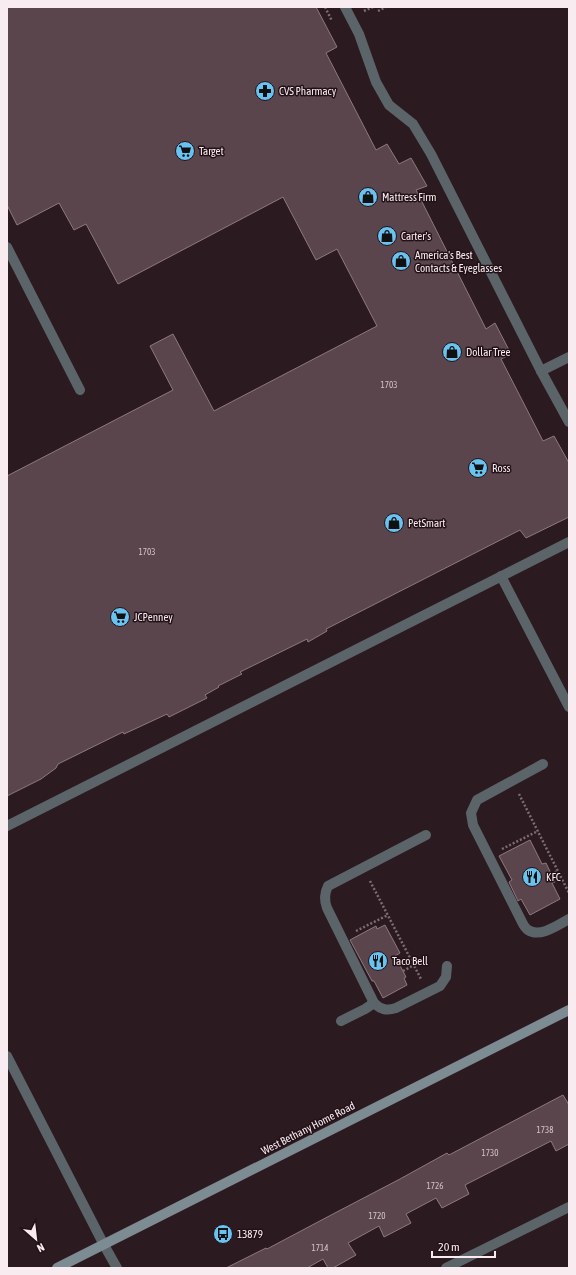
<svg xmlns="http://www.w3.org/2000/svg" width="576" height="1275" font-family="'Asap Condensed',sans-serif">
<rect width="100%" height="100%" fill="#2c1a21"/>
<g fill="#5a454d" stroke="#8f7880">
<polygon points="7,7 316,7 337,47 326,53 376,150 387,144 399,164 411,158 427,186 416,190 486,329 495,323 511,354 501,359 543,441 554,436 569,463 569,517 526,538 520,530 326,629 327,631 308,642 307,639 240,672 242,674 218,686 219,687 205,695 207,698 169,717 167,714 124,734 123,732 58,764 56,768 41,779 7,796 7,476 173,390 150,346 173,334 214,411 377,326 337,249 316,260 283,197 118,284 86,224 74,230 59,203 17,225 7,205"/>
<polygon points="530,840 542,864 546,863 555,882 552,883 560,899 530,915 521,899 518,901 509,882 512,880 499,856"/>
<polygon points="385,925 400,953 395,956 406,977 404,978 407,985 383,998 374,981 372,981 350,940 376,926 377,929"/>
<polygon points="563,1095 569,1105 569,1144 556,1151 551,1141 465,1185 469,1194 442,1208 436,1198 406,1214 411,1223 384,1237 379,1226 348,1243 356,1255 333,1268 328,1268 323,1259 307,1268 226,1268 266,1248 267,1249 333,1214 400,1179 447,1153 449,1155"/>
</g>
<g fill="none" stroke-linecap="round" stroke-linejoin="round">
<g stroke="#7d6d72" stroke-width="2.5" stroke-dasharray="2 2" stroke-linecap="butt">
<polyline points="325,7 332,21"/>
<polyline points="364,11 373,7"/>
<polyline points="378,11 386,7"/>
<polyline points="519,794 569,893"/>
<polyline points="502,849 538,831"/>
<polyline points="551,874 558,871"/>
<polyline points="370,881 421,979"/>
<polyline points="356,931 388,915"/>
<polyline points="403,971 414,965"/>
</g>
<g stroke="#5b6469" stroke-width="10">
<polyline points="345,7 359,34 376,82 389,105 413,124 431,154 541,371 569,422"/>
<polyline points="7,247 80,390"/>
<polyline points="541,371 569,357"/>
<polyline points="501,576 569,707"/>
<path d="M543,764l-66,36 -6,13 2,12 49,97c1,2 3,6 6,8 12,8 30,-5 41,-11"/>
<polyline points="7,826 569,542"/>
<path d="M426,835l-98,51c-4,8 -4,14 -1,22l47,95c7,7 13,8 22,5l44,-22 6,-9 1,-11"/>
<polyline points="341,1021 365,1009 374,1003"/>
<polyline points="7,1056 104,1245"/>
<polyline points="446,1268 569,1207"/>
</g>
<polyline stroke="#5b6469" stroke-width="10" points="104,1245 117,1268"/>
<polyline stroke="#7d8b93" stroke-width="10" points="57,1268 569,1010"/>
</g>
<defs>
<symbol id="pharmacy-disc" viewBox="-11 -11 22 22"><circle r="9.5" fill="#69c3f1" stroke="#221117"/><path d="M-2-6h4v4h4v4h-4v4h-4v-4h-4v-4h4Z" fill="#111"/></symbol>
<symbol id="supermarket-disc" viewBox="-11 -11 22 22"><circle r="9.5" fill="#69c3f1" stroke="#221117"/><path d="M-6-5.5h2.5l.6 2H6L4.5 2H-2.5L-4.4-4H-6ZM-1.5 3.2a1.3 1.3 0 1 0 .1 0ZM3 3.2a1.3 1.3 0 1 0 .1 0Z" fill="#111"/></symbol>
<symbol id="shop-disc" viewBox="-11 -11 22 22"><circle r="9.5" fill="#69c3f1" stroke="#221117"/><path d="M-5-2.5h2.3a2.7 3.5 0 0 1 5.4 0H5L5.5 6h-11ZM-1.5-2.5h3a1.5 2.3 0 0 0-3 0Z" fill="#111"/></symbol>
<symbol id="restaurant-disc" viewBox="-11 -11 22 22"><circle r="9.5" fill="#69c3f1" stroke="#221117"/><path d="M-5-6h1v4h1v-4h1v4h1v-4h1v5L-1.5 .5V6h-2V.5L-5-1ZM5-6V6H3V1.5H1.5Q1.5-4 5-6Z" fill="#111"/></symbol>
<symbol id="bus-disc" viewBox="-11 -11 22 22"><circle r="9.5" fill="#69c3f1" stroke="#221117"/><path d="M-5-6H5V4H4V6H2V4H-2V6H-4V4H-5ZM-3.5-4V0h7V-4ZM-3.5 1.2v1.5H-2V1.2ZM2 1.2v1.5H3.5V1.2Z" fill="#111"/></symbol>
</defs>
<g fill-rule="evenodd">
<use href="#pharmacy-disc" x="254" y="80" width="22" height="22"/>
<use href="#supermarket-disc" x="174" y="140" width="22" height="22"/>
<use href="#shop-disc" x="357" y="186" width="22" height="22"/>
<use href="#shop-disc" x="376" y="225" width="22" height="22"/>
<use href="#shop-disc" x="390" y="250" width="22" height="22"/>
<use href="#shop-disc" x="441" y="341" width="22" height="22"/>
<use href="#supermarket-disc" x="467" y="457" width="22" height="22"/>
<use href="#shop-disc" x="383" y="512" width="22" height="22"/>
<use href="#supermarket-disc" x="109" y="606" width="22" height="22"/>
<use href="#restaurant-disc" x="521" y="866" width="22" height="22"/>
<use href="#restaurant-disc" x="367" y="950" width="22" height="22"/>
<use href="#bus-disc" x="212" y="1223" width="22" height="22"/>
</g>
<g text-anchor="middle" stroke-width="3" stroke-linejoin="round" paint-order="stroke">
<g font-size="9" fill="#d1c2c7">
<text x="389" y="388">1703</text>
<text x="147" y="555">1703</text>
<text x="545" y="1133">1738</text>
<text x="490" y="1156">1730</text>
<text x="435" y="1189">1726</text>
<text x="377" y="1219">1720</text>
<text x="320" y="1251">1714</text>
</g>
<g font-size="11" fill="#f9ecf0" stroke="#221117" text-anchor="start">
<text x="279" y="95">CVS Pharmacy</text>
<text x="199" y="155">Target</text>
<text x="382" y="201">Mattress Firm</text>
<text x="401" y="240">Carter's</text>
<text x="415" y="259">America's Best<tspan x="415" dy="13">Contacts &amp; Eyeglasses</tspan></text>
<text x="466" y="356">Dollar Tree</text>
<text x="492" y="472">Ross</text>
<text x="408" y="527">PetSmart</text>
<text x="134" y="621">JCPenney</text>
<text x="546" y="881">KFC</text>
<text x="392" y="965">Taco Bell</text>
<text x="237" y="1238">13879</text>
</g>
<g font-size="11" fill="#f9ecf0" stroke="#221117">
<text transform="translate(308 1128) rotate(-27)" y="4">West Bethany Home Road</text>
</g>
</g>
<rect width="576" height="1275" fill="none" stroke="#f9ecf0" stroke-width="16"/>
<g transform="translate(36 1239) rotate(152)" stroke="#221117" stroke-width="3" paint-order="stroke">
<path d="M0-3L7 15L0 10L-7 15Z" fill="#f9ecf0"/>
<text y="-6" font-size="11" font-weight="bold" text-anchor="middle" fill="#f9ecf0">N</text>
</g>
<path d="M432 1251v6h63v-6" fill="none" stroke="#f9ecf0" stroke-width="2"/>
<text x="438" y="1251" font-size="12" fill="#f9ecf0" stroke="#221117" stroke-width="3" paint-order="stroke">20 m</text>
</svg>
